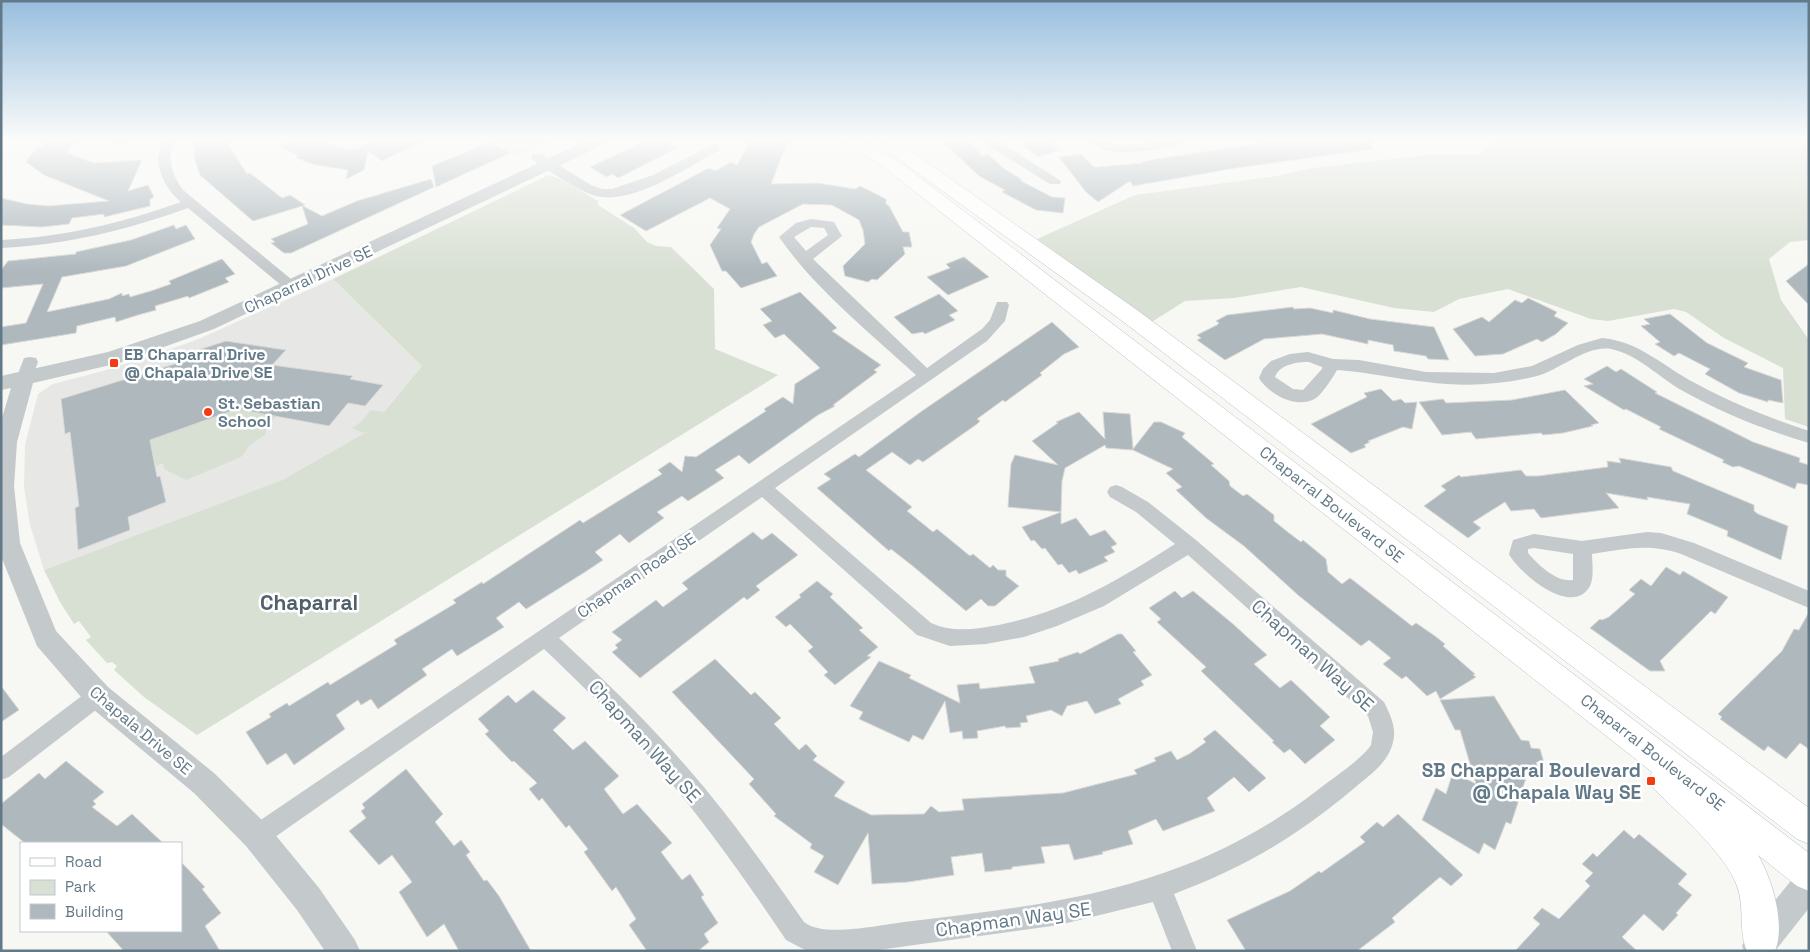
<svg xmlns="http://www.w3.org/2000/svg" width="1810" height="952" font-family="'Space Grotesk',sans-serif">
<rect width="100%" height="100%" fill="#f7f7f3"/>
<g fill="#e7e8e6">
<polygon points="489,140 553,140 517,157"/>
<polygon points="333,279 422,366 368,431 282,480 44,570 30,525 24,487 25,445 38,394 53,384 103,371 194,341"/>
</g>
<g fill="#d8dfd3">
<polygon points="1496,140 1809,140 1809,240 1790,242 1769,259 1781,300 1809,340 1809,427 1785,419 1783,368 1724,338 1686,312 1674,309 1608,321 1591,319 1508,289 1459,299 1434,312 1394,308 1301,287 1234,298 1185,301 1150,323 1037,239 1135,195 1277,176 1313,168 1428,155 1480,155"/>
<polygon points="549,175 561,179 598,201 598,205 634,228 647,242 656,246 671,247 714,289 715,349 778,375 197,735 144,697 114,670 117,666 112,662 107,663 86,640 91,637 79,621 74,624 60,602 44,570 282,480 368,431 363,433 352,428 361,422 371,410 384,412 422,366 333,279"/>
<polygon points="238,409 276,416 267,428 265,435 250,445 241,457 186,480 164,469 163,463 156,466 150,440"/>
</g>
<g fill="#aeb8bd" stroke="#d8d8d5">
<polygon points="48,140 78,140 67,153 94,163 142,160 128,191 148,185 154,197 150,199 150,206 104,217 104,214 72,218 69,224 42,227 1,225 1,198 27,204 48,206 109,201 44,175 26,162 37,147 42,147"/>
<polygon points="195,140 225,140 247,174 250,173 282,198 290,195 305,205 303,206 322,216 357,201 431,179 434,187 291,253 284,253 271,243 275,242 271,239 308,224 302,206 253,221 200,175 194,157"/>
<polygon points="294,140 312,140 317,142 320,141 340,148 355,149 378,140 425,140 382,161 368,151 364,170 346,179 348,170 316,165 296,158 298,156 280,146"/>
<polygon points="648,140 663,140 677,148 618,178 612,174 607,177 590,167"/>
<polygon points="751,140 788,140 771,184 818,183 855,189 860,186 886,199 886,204 889,206 903,232 909,232 912,247 903,247 905,254 877,280 872,279 868,282 845,276 843,266 865,244 863,230 859,220 832,205 803,204 759,227 754,234 751,242 762,264 767,262 777,276 741,288 726,271 722,271 710,245 721,229 717,228 730,209 710,198 646,231 620,215 709,168 715,171 731,162 737,165"/>
<polygon points="941,140 967,140 982,156 988,154 1003,168 1021,179 1021,181 1052,197 1065,198 1063,213 1036,210 1002,192 1005,190 979,176"/>
<polygon points="1039,140 1046,140 1059,150 1038,157 1023,145"/>
<polygon points="1284,140 1371,140 1372,149 1236,168 1133,186 1130,181 1098,202 1086,192 1059,157 1081,154 1094,167 1098,167 1143,163 1142,162 1156,159"/>
<polygon points="491,142 510,153 436,187 432,166"/>
<polygon points="174,225 176,229 186,225 195,239 126,266 62,277 47,312 109,299 122,293 122,296 129,294 130,297 151,291 171,284 169,281 222,259 235,274 225,278 229,282 189,298 188,296 155,306 156,310 138,315 116,322 115,317 77,326 76,333 1,345 1,327 26,323 43,284 1,288 1,270 8,261 76,254 76,252 131,240"/>
<polygon points="964,257 989,277 948,295 927,277 950,268 946,264"/>
<polygon points="1809,264 1809,305 1786,281"/>
<polygon points="800,292 837,328 832,331 881,365 874,370 877,372 833,405 835,406 818,415 749,464 739,455 715,470 724,478 688,501 682,496 657,512 664,518 629,543 620,534 595,552 603,560 585,572 526,609 519,602 496,618 504,627 457,656 452,649 422,669 427,675 378,709 371,699 361,705 358,700 336,715 345,729 294,765 286,753 267,765 246,732 271,717 269,714 287,703 289,706 328,682 330,685 397,644 394,640 456,603 453,600 482,582 483,584 580,520 583,523 662,474 658,470 670,462 682,472 685,456 696,457 766,411 764,409 783,397 793,404 795,384 820,368 784,334 775,338 763,325 772,321 760,309"/>
<polygon points="939,294 958,311 949,315 955,320 925,334 923,332 912,334 894,317"/>
<polygon points="1528,298 1557,312 1554,316 1568,323 1556,334 1542,342 1537,339 1503,354 1475,356 1453,329 1482,317 1489,322 1515,300 1522,303"/>
<polygon points="1293,307 1294,309 1310,308 1333,313 1333,310 1370,319 1434,327 1449,360 1428,359 1426,356 1394,351 1393,345 1368,340 1368,344 1322,334 1264,339 1225,360 1197,340 1201,338 1197,335 1217,325 1219,323 1216,321 1227,315"/>
<polygon points="1670,314 1707,343 1748,363 1744,367 1781,380 1783,403 1768,400 1768,402 1739,393 1705,374 1710,369 1679,353 1674,356 1655,344 1660,342 1641,326 1650,324 1644,319"/>
<polygon points="1052,322 1079,347 1064,354 1040,373 1042,375 1005,402 1003,400 977,419 980,421 977,424 923,462 918,459 910,465 892,452 866,470 912,507 907,511 933,532 937,529 970,556 973,554 990,568 993,565 998,570 1006,570 1006,576 1019,586 995,606 988,606 981,599 966,611 914,567 891,549 889,551 817,488 831,479 824,474 855,454 859,457 922,411"/>
<polygon points="226,341 286,350 272,365 353,376 350,379 383,385 365,406 348,403 329,426 237,409 150,440 157,477 160,476 166,502 128,517 130,530 78,550 75,508 79,506 70,432 65,434 61,399 178,363 177,357"/>
<polygon points="1607,366 1616,372 1621,369 1657,392 1655,393 1753,442 1800,458 1799,462 1809,465 1809,485 1797,483 1795,489 1739,466 1733,467 1722,462 1724,460 1659,429 1661,427 1626,409 1624,410 1584,386 1593,384 1584,379"/>
<polygon points="1381,389 1393,401 1401,399 1405,403 1417,402 1412,429 1403,427 1368,441 1370,442 1364,445 1366,447 1351,453 1311,424 1367,397 1364,393"/>
<polygon points="1565,390 1599,423 1591,425 1593,426 1563,433 1543,435 1541,433 1476,439 1471,432 1442,435 1419,402 1443,399 1446,403 1512,400"/>
<polygon points="1079,412 1105,439 1103,412 1130,414 1133,449 1154,422 1161,422 1185,433 1182,437 1214,464 1211,465 1229,481 1230,486 1243,496 1247,494 1274,515 1274,521 1289,533 1301,542 1303,540 1326,559 1328,572 1342,584 1350,578 1412,626 1416,623 1435,636 1445,644 1443,646 1475,674 1473,675 1476,677 1440,699 1436,691 1427,696 1406,676 1402,679 1383,664 1391,658 1369,640 1361,646 1298,595 1244,546 1206,518 1176,490 1182,487 1166,473 1173,469 1133,450 1106,448 1105,445 1065,468 1062,481 1061,512 1008,507 1011,464 1015,455 1058,465 1032,441 1058,423 1056,422"/>
<polygon points="1619,458 1671,467 1673,471 1754,505 1754,511 1758,514 1788,526 1781,560 1727,536 1728,531 1687,514 1690,504 1647,497 1648,500 1606,493 1619,508 1541,518 1534,509 1511,511 1505,502 1473,522 1481,528 1468,538 1424,506 1446,490 1441,486 1459,475 1461,477 1521,470 1526,476 1538,476 1608,467 1607,461 1621,463"/>
<polygon points="1061,512 1061,524 1076,518 1090,536 1105,530 1117,544 1111,547 1115,552 1104,557 1108,561 1079,574 1076,570 1069,573 1062,564 1058,565 1045,548 1042,549 1034,540 1031,541 1022,527"/>
<polygon points="753,532 762,540 772,533 798,555 756,586 760,590 747,600 744,597 640,678 612,652 618,648 615,645 622,640 612,632 656,600 663,607 688,589 682,583"/>
<polygon points="1666,567 1680,575 1683,571 1728,597 1715,614 1711,611 1660,661 1665,671 1650,671 1590,628 1600,619 1602,620 1609,617 1635,594 1629,590 1641,579 1651,586"/>
<polygon points="817,581 833,594 830,597 863,628 859,630 878,647 867,656 871,657 835,685 824,675 828,672 808,651 813,647 790,624 786,627 775,617 801,597 799,595"/>
<polygon points="1175,591 1182,598 1193,591 1233,624 1267,655 1254,664 1280,688 1291,680 1330,717 1320,726 1335,740 1305,764 1290,749 1284,753 1272,742 1274,741 1201,671 1206,667 1157,622 1161,619 1149,608"/>
<polygon points="1809,612 1809,749 1800,743 1786,759 1768,746 1764,751 1720,719 1722,717 1718,714 1782,651 1794,629 1799,630"/>
<polygon points="1118,634 1122,634 1136,651 1133,652 1152,675 1141,681 1144,685 1118,699 1121,704 1095,714 1087,701 1067,706 1062,716 1051,710 1026,716 1028,722 1020,723 1021,727 1006,728 1005,726 977,731 978,738 963,739 962,731 950,733 945,701 923,740 913,735 909,742 859,719 863,712 850,706 879,661 911,675 909,678 960,703 957,685 979,683 980,689 1035,683 1029,667 1059,661 1058,659 1078,652 1080,654"/>
<polygon points="715,659 751,695 755,692 781,718 774,724 799,750 806,744 817,756 813,760 845,782 834,796 871,815 924,814 931,806 939,812 964,810 962,799 1063,793 1137,774 1134,770 1156,761 1154,758 1171,751 1177,760 1189,754 1206,742 1203,739 1215,730 1266,778 1249,792 1234,777 1207,798 1215,811 1163,831 1156,819 1128,831 1133,844 1102,852 1103,854 1074,860 1069,844 1041,847 1045,863 1012,867 1012,869 985,872 982,853 951,857 954,875 908,882 872,884 868,833 838,885 814,872 824,856 810,848 812,844 774,816 776,814 749,784 754,779 672,692"/>
<polygon points="1,686 19,710 1,722"/>
<polygon points="533,690 566,718 553,730 573,750 585,741 619,776 604,789 623,814 637,804 672,843 661,852 682,880 690,874 704,895 701,897 718,923 704,934 709,942 698,951 647,951 629,925 636,919 616,887 612,891 584,852 588,849 569,825 566,828 542,798 539,801 529,789 537,783 514,761 512,762 485,734 489,731 478,719 508,695 516,703"/>
<polygon points="1494,696 1521,740 1529,741 1531,748 1540,749 1544,763 1536,762 1541,776 1527,775 1511,824 1506,822 1495,850 1484,843 1479,854 1422,820 1436,788 1446,794 1453,772 1476,784 1460,730 1455,730 1440,700"/>
<polygon points="66,761 104,792 93,801 96,804 92,807 117,826 132,814 163,843 25,843 1,824 1,804 39,773 45,779"/>
<polygon points="406,769 443,814 435,822 454,846 461,840 470,852 466,855 484,881 487,880 499,896 531,951 459,951 444,924 427,937 399,892 412,882 392,855 379,865 349,831 366,818 361,811 365,808 362,804"/>
<polygon points="1398,814 1463,875 1451,886 1440,877 1392,918 1395,922 1357,951 1246,951 1227,920 1290,891 1319,871 1321,873 1365,842 1360,837 1377,822 1383,827"/>
<polygon points="1624,830 1634,839 1639,834 1687,874 1678,884 1692,895 1676,913 1678,915 1663,931 1644,914 1622,937 1637,951 1515,951 1540,924 1533,918 1542,908 1559,919 1590,886 1585,881 1593,873 1582,864 1593,853 1597,857"/>
<polygon points="181,862 205,887 202,889 221,913 205,926 220,951 124,951 106,931 181,931"/>
</g>
<g fill="none" stroke-linecap="round" stroke-linejoin="round">
<defs>
<g id="secondary">
<path d="M843,140h21l38,24 907,689v38l-12,-5 -39,-31c14,24 28,69 17,96h-28c-9,-21 -2,-44 -10,-65 -12,-33 -58,-72 -83,-97l-5,-11 3,-6 -762,-600z"/>
<polygon points="892,141 898,142 1137,310 1809,808 1809,844 1797,839 1121,320 886,150 883,146 886,142"/>
</g>
</defs>
<use href="#secondary" stroke="#b8bec2" stroke-width="1"/>
<g fill="#c4c9cc" fill-rule="evenodd">
<polygon points="112,140 129,140 127,143 118,144"/>
<path d="M163,140h12c-9,17 -3,35 8,50l114,94 2,3 -2,3h-10l-99,-82c-61,22 -122,37 -187,40v-8c63,-3 121,-17 180,-38 -18,-15 -30,-41 -18,-62z"/>
<polygon points="988,140 1000,140 1000,142 1061,181 1060,184 1050,184 990,147"/>
<path d="M1090,140c12,0 22,5 34,5 21,0 42,-5 63,-5l-6,4c-24,4 -73,18 -91,-4z"/>
<path d="M714,144l6,4 -2,3c-30,16 -81,51 -117,46 -14,-2 -27,-11 -39,-18 -9,-6 -24,-13 -31,-22l2,-3h8l50,31 11,4h10l41,-14z"/>
<path d="M811,219l23,3 8,14 -29,23 114,109 55,-39 8,-9 7,-18h10l2,3 -4,16 -18,20 -212,147 156,135c22,10 45,6 68,2 68,-14 118,-44 176,-81l-39,-32 -26,-15 -3,-5 3,-5 6,-2 6,2 26,15 48,38 188,162c6,12 13,26 9,40 -5,22 -25,34 -41,48 -59,49 -107,77 -178,104l23,57h-25l-19,-49 -94,23 -188,26h-64l-21,-11c-39,-58 -79,-115 -124,-168 -36,-44 -77,-84 -118,-123l-279,195 -8,3 -8,-3 -4,-8 4,-8 667,-453c-47,-43 -101,-86 -137,-138l17,-14zM811,227l13,1 4,7 -22,16 -12,-14zM762,497l155,138 33,11 36,-2 38,-7 33,-11 47,-20 84,-51 180,161 5,16 -2,13c-9,14 -38,33 -52,44 -128,99 -260,115 -415,133 -25,3 -81,16 -100,0 -40,-57 -80,-114 -127,-166 -37,-42 -77,-80 -118,-118z"/>
<path d="M1602,338c37,3 62,29 93,45 36,20 75,35 114,48v12c-44,-13 -87,-30 -126,-52 -23,-13 -46,-37 -72,-42 -25,-4 -51,21 -74,27 -36,9 -73,11 -110,6 -30,-3 -59,-10 -90,-12 -3,6 -15,24 -21,28 -18,12 -47,-3 -57,-20l4,-9 8,-8 19,-7 18,-2 25,7 26,1 67,12 68,1 38,-7 46,-21zM1309,362l13,5v2l-19,21 -10,-1 -18,-12c5,-13 22,-15 34,-15z"/>
<polygon points="30,357 36,358 38,362 30,383 18,383 16,379 24,358"/>
<path d="M1647,532l14,1 33,10 115,48v17l-128,-54c-32,-11 -56,-5 -89,0 0,10 3,26 -4,35 -19,26 -69,-16 -79,-35l4,-14 21,-6 48,7zM1534,548l39,6v26c-16,3 -36,-16 -45,-27v-4z"/>
<polygon points="98,687 105,689 109,696 105,703 9,777 1,780 1,757 91,689"/>
</g>
<g fill="#c4c9cc" fill-rule="evenodd">
<polygon points="588,140 609,140 607,143 214,329 119,363 33,383 17,442 14,486 20,543 56,631 108,687 214,773 268,826 319,888 355,940 360,951 325,951 297,910 246,846 194,793 88,705 37,646 1,556 1,421 11,388 1,390 1,376 108,352 200,321"/>
<polygon points="1809,868 1809,908 1775,951 1744,951 1742,946 1747,935 1798,872"/>
</g>
<use href="#secondary" fill="#fff" fill-rule="evenodd"/>
</g>
<linearGradient id="sky" x2="0" y2="1"><stop stop-color="#97bede"/><stop offset="0.51" stop-color="#fbfbfa"/><stop offset="1" stop-color="#fbfbfa" stop-opacity="0"/></linearGradient>
<rect width="1810" height="273" fill="url(#sky)"/>
<g fill="#f53b14" stroke="#fff" stroke-width="2">
<rect x="109" y="358" width="10" height="10" rx="2.5"/>
<circle cx="208" cy="412" r="5"/>
<rect x="1646" y="776" width="10" height="10" rx="2.5"/>
</g>
<g text-anchor="middle" stroke-width="5" stroke-linejoin="round" paint-order="stroke">
<g font-size="16" fill="#627987" stroke="#fff">
<text transform="translate(308 279) rotate(-25)" y="6">Chaparral Drive SE</text>
<text transform="translate(1332 504) rotate(38)" y="6">Chaparral Boulevard SE</text>
<text transform="translate(636 575) rotate(-34)" y="6">Chapman Road SE</text>
<text transform="translate(141 730) rotate(40)" y="6">Chapala Drive SE</text>
<text transform="translate(1653 752) rotate(38)" y="6">Chaparral Boulevard SE</text>
</g>
<g font-size="16" font-weight="bold" fill="#627987" stroke="#fff" text-anchor="start">
<text x="124" y="360">EB Chaparral Drive<tspan x="124" dy="18">@ Chapala Drive SE</tspan></text>
<text x="218" y="409">St. Sebastian<tspan x="218" dy="18">School</tspan></text>
</g>
<g font-size="19" fill="#627987" stroke="#fff">
<text transform="translate(1313 655) rotate(42)" y="7">Chapman Way SE</text>
<text transform="translate(645 741) rotate(48)" y="7">Chapman Way SE</text>
<text transform="translate(1013 919) rotate(-8)" y="7">Chapman Way SE</text>
</g>
<g font-size="19" font-weight="bold" fill="#627987" stroke="#fff" text-anchor="end">
<text x="1641" y="777">SB Chapparal Boulevard<tspan x="1641" dy="22">@ Chapala Way SE</tspan></text>
</g>
<g font-size="21" font-weight="bold" fill="#51616b" stroke="#fff">
<text x="309" y="610">Chaparral</text>
</g>
</g>
<rect width="1810" height="952" fill="none" stroke="#627987" stroke-width="5"/>
<rect x="20" y="842" width="162" height="90" fill="#ffffff" stroke="#c0c9cf"/>
<rect x="30" y="858" width="25" height="8" fill="#ffffff" stroke="#c0c9cf"/>
<text x="65" y="867" font-size="15" fill="#627987">Road</text>
<rect x="30" y="880" width="25" height="15" fill="#d8dfd3" stroke="#c0c9cf"/>
<text x="65" y="892" font-size="15" fill="#627987">Park</text>
<rect x="30" y="904" width="25" height="15" fill="#aeb8bd" stroke="#c0c9cf"/>
<text x="65" y="917" font-size="15" fill="#627987">Building</text>
</svg>
